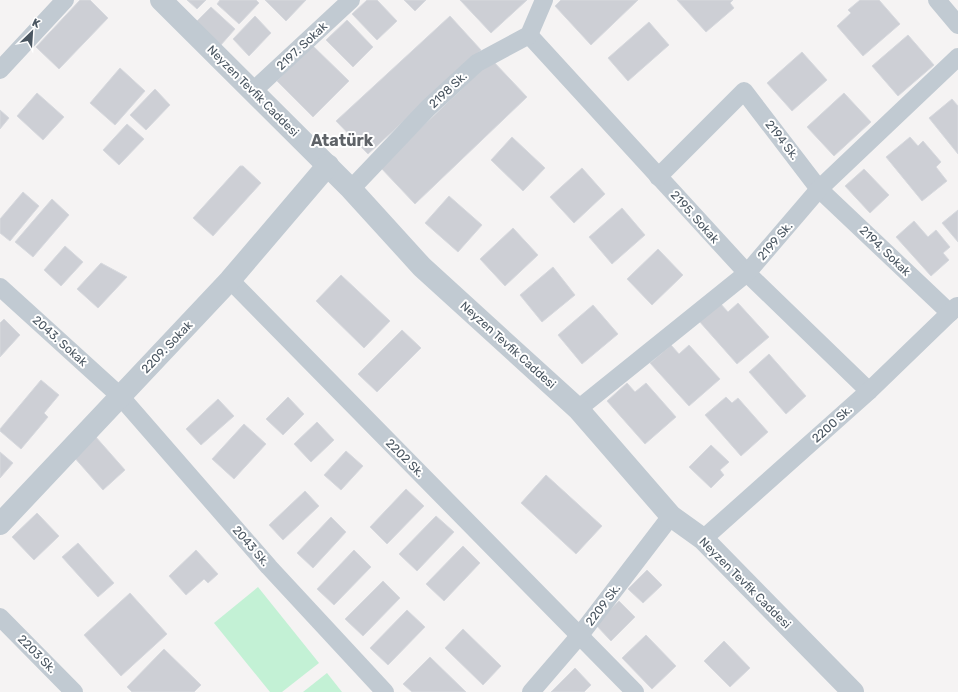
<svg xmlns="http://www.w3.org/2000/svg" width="958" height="692" font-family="Rubik,sans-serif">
<rect width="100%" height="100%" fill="#f5f3f3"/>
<g fill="#c3f1d5">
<polygon points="258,587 319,663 282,692 270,692 214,623"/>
<polygon points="327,673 342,692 303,692"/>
</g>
<g fill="#cdcfd5" stroke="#d7d9de">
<polygon points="80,0 90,0 108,18 59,69 36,47"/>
<polygon points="187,0 206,0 197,9"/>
<polygon points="220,0 256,0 259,3 239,24 217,4"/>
<polygon points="265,0 306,0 286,21"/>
<polygon points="367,0 377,0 397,21 377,40 352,14"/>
<polygon points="404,0 426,0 415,11"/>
<polygon points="460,0 527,0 491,33"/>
<polygon points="561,0 638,0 591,45 555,6"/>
<polygon points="677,0 733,0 730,3 734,8 706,32"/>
<polygon points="860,0 879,0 900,24 863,56 837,26 851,13 848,10"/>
<polygon points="211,7 235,29 220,46 195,23"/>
<polygon points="255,16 271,33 249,56 233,39"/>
<polygon points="450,16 481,50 368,154 336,121"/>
<polygon points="347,20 373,47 353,67 326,40"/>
<polygon points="649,22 669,45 628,81 608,58"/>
<polygon points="908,35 934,65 898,96 872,66"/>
<polygon points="312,45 349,81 313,117 277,81"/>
<polygon points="802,52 827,80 792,111 767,83"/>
<polygon points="492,60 527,97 415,204 380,167"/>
<polygon points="120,68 145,91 115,125 90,103"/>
<polygon points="155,89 170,105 146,130 130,115"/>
<polygon points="37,93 64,117 43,140 17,116"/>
<polygon points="844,93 871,122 834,156 807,127"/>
<polygon points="952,99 958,106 958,154 929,118"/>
<polygon points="0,110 9,118 0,129"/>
<polygon points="127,124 144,139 119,165 103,150"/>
<polygon points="512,137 545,168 523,191 491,160"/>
<polygon points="910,137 918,146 923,141 941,162 936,167 947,181 922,201 886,157"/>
<polygon points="240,166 243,166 261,183 213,236 193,218"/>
<polygon points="582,168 605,194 574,223 550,197"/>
<polygon points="864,169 889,195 870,213 845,186"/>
<polygon points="23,192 39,206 10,241 0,233 0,219"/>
<polygon points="449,196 482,225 458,252 425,223"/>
<polygon points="52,199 69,215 33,257 15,242"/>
<polygon points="622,208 645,235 612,264 589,237"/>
<polygon points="958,210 958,242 942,223"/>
<polygon points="914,221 928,237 936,230 950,247 943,253 949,260 931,276 896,237"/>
<polygon points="513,228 538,255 505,286 480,259"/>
<polygon points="65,246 83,262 61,286 44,270"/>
<polygon points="658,249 683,275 652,305 627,279"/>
<polygon points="101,263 127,277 98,308 77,289"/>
<polygon points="553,267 575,295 542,322 520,295"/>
<polygon points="341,275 390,321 364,348 316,301"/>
<polygon points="720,303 728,312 738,303 769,337 737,364 699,321"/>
<polygon points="593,305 618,334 582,364 558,335"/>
<polygon points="4,319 20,335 0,357 0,323"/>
<polygon points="402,330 421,348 377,392 358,374"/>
<polygon points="671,345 679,354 689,345 720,379 689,406 650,363"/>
<polygon points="769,354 806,396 786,414 749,372"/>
<polygon points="41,380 59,395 44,413 48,417 21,449 0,431 0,429"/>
<polygon points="627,383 635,392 646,383 676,417 645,444 607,401"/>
<polygon points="288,397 304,414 283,435 266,419"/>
<polygon points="726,397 732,403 738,398 768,432 741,456 705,415"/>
<polygon points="218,399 234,416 201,445 186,429"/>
<polygon points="317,422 334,440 311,462 294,444"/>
<polygon points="244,424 266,444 234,479 212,459"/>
<polygon points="95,436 125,470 103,490 73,456"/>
<polygon points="711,445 729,462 720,470 724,475 711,488 689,467"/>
<polygon points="346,451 363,466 341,490 324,475"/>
<polygon points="0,452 13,463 0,478"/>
<polygon points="546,475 602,526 576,554 521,503"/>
<polygon points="406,489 424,506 387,544 370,527"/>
<polygon points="305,491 319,506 283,540 269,525"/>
<polygon points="37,513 59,536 34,560 12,537"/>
<polygon points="436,516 454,532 417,571 399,554"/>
<polygon points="331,517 346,532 313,568 297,553"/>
<polygon points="78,543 114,583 98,597 62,557"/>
<polygon points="463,546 480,563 444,601 426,584"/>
<polygon points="196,550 218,574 208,583 204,579 186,595 169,576"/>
<polygon points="354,550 371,567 334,605 317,589"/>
<polygon points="647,570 662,585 643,603 628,589"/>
<polygon points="383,581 400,598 363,636 345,619"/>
<polygon points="130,593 167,634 121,676 84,635"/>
<polygon points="619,601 635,617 611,641 595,624"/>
<polygon points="407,610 425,627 388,665 370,648"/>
<polygon points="463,629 501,666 483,685 445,648"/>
<polygon points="646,635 676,666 652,689 622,658"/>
<polygon points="724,641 750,668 730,687 704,661"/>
<polygon points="164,649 201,685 194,692 132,692 127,687"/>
<polygon points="430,657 466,692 412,692 403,684"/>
<polygon points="575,668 591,685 584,692 551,692"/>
</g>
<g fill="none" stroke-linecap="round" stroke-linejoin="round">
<g stroke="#c1cad2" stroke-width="18">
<polyline points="937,0 958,25"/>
<polyline points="529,35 747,273 869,391"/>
<polyline points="0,70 65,0"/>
<polyline points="253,91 351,0"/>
<polyline points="658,177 744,91 819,189 950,313"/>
<polyline points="351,189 428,108 477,63 529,35 544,0"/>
<polyline points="230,280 635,692"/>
<polyline points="0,287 120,396 269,567 385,692"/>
<polyline points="578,409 747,273 819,189 958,57"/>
<polyline points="703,539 869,391 957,306"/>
<polyline points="0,617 74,692"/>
<polyline points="531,692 580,635 671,516"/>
</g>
<g stroke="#c1cad2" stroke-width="22">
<polyline points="161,0 351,189 422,267 578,409 671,516 703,539 853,692"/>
<polyline points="0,524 230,280 328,165"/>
</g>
</g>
<g text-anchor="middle" stroke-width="4" stroke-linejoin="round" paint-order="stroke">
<g font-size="12" fill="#4a5661" stroke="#fff">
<text transform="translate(302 46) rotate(-43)" y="4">2197. Sokak</text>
<text transform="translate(448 90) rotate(-43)" y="4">2198 Sk.</text>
<text transform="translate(253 91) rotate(45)" y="4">Neyzen Tevfik Caddesi</text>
<text transform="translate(782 140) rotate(52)" y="4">2194 Sk.</text>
<text transform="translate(695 217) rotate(48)" y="4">2195. Sokak</text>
<text transform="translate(775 241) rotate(-49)" y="4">2199 Sk.</text>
<text transform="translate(885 251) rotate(44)" y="4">2194. Sokak</text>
<text transform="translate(60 341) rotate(42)" y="4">2043. Sokak</text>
<text transform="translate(508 345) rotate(42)" y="4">Neyzen Tevfik Caddesi</text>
<text transform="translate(167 347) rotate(-46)" y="4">2209. Sokak</text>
<text transform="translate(832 424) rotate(-42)" y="4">2200 Sk.</text>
<text transform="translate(405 458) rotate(45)" y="4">2202 Sk.</text>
<text transform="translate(251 546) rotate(49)" y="4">2043 Sk.</text>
<text transform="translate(745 583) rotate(45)" y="4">Neyzen Tevfik Caddesi</text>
<text transform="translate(603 605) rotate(-53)" y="4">2209 Sk.</text>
<text transform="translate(37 654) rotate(45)" y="4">2203 Sk.</text>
</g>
<g font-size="16" font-weight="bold" fill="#5f6368" stroke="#fff">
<text x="342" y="146">Atatürk</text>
</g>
</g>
<g transform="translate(32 32) rotate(25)" stroke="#ffffff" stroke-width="3" paint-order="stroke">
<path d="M0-3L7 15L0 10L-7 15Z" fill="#4a5661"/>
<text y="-6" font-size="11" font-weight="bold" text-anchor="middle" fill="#4a5661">K</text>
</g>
</svg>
